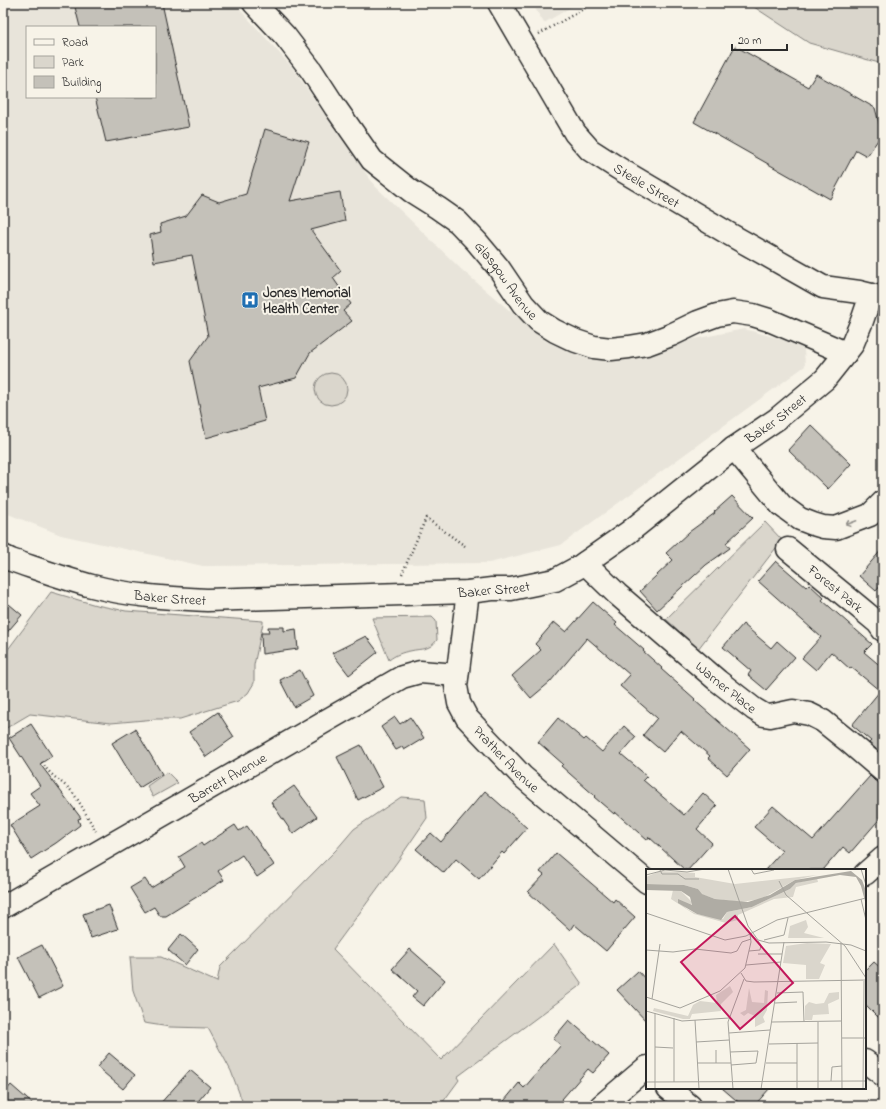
<svg xmlns="http://www.w3.org/2000/svg" width="886" height="1109" font-family="'Indie Flower',sans-serif">
<rect width="100%" height="100%" fill="#f7f3e8"/>
<filter id="ink" filterUnits="userSpaceOnUse"><feTurbulence type="fractalNoise" baseFrequency=".025" numOctaves="2"/><feDisplacementMap in="SourceGraphic" scale="8" xChannelSelector="R" yChannelSelector="G"/><feConvolveMatrix kernelMatrix="1 2 1 2 8 2 1 2 1" color-interpolation-filters="sRGB"/></filter>
<g filter="url(#ink)">
<g fill="#e8e4da" fill-rule="evenodd">
<path d="M3,3h231l58,64 41,60 42,59 87,84 82,70 10,5 54,16 43,-5 38,-16 55,-11 37,10 23,10 1,17 -244,179 -72,18 -286,3 -142,-31 -58,-23zM27,27h128v70h-128z"/>
<polygon points="532,3 578,3 544,23"/>
</g>
<g fill="#dad6cc" stroke="#82807c">
<polygon points="748,3 883,3 883,59 879,63 809,43"/>
<circle cx="331" cy="389" r="16"/>
<polygon points="765,522 782,540 698,649 666,619"/>
<polygon points="51,592 96,605 126,611 263,621 263,623 254,665 254,683 248,693 238,701 180,719 156,719 111,723 30,714 3,730 3,685 4,685 3,680 3,656"/>
<path d="M432,617l4,4 1,19c-8,11 -15,8 -27,11 -7,1 -15,4 -21,9l-17,-42z"/>
<polygon points="167,772 178,783 153,797 147,786"/>
<polygon points="401,797 425,799 427,818 397,862 333,949 441,1060 554,944 582,984 457,1077 459,1080 440,1106 244,1106 231,1071 208,1028 170,1027 144,1023 133,991 130,957 161,957 217,982 220,967 336,850 354,829 376,814"/>
</g>
<g fill="#c4c1b9" stroke="#2b2b2b">
<polygon points="74,3 162,3 189,127 106,142 95,97 155,97 155,27 80,27"/>
<polygon points="735,46 808,87 816,74 875,108 882,134 867,156 856,150 830,199 694,122"/>
<polygon points="265,129 309,142 290,201 340,192 345,221 311,230 341,271 333,278 351,304 343,311 352,321 310,353 296,378 258,388 265,421 206,438 190,361 208,336 192,255 154,262 150,235 161,232 160,224 186,216 202,195 219,202 246,194"/>
<polygon points="811,425 851,464 828,489 788,450"/>
<polygon points="732,496 753,518 726,543 730,548 706,565 657,610 640,591 673,560 666,553 689,532 715,513 714,512"/>
<polygon points="883,548 883,583 876,591 859,576"/>
<polygon points="776,561 806,587 809,584 824,598 822,600 872,644 864,652 883,668 883,755 869,743 871,741 852,725 880,691 851,667 850,669 831,652 816,670 802,658 821,637 758,581"/>
<polygon points="3,599 22,615 3,637"/>
<polygon points="593,602 617,623 615,625 644,650 643,651 662,668 661,669 695,699 694,700 750,749 727,775 708,758 710,756 681,731 663,752 643,735 657,718 620,686 630,675 587,638 550,682 531,698 512,676 541,650 535,644 554,622 566,632"/>
<polygon points="743,624 771,648 777,641 795,657 766,690 748,675 751,671 723,647"/>
<polygon points="268,627 284,627 284,631 296,629 298,649 262,654 261,633 269,633"/>
<polygon points="366,636 378,652 349,675 332,653"/>
<polygon points="300,670 313,696 294,707 280,680"/>
<polygon points="218,712 234,737 206,757 189,732"/>
<polygon points="395,717 400,724 410,717 424,738 404,750 402,747 396,750 381,727"/>
<polygon points="558,718 584,740 586,738 602,752 624,726 636,737 621,754 647,776 643,780 684,815 703,793 717,806 697,829 712,843 688,870 685,870 649,837 647,840 615,812 614,814 594,797 595,796 561,766 563,764 538,742"/>
<polygon points="31,724 52,756 40,764 81,818 78,819 80,825 56,843 31,859 10,825 40,806 30,793 40,786 9,738"/>
<polygon points="135,729 162,774 139,788 112,743"/>
<polygon points="361,745 383,787 358,800 337,757"/>
<polygon points="870,776 875,781 880,783 883,783 883,815 850,853 843,847 823,870 765,870 782,851 754,827 773,806 813,840"/>
<polygon points="294,786 317,817 293,834 271,802"/>
<polygon points="485,791 527,828 504,854 502,852 479,879 456,859 444,873 416,849 431,833 441,842"/>
<polygon points="235,825 239,831 247,826 274,865 257,877 242,855 218,871 224,880 166,916 160,916 154,907 145,912 130,888 145,879 151,888 185,867 179,857 201,843 203,846"/>
<polygon points="556,853 613,902 615,899 635,917 606,951 574,924 570,930 528,892 544,875 540,872"/>
<polygon points="109,905 118,929 91,938 83,914"/>
<polygon points="181,934 198,949 185,965 168,950"/>
<polygon points="42,945 63,986 39,998 18,957"/>
<polygon points="410,949 445,980 423,1006 412,997 417,991 392,969"/>
<polygon points="874,962 883,970 883,1022 865,1004 865,971"/>
<polygon points="638,971 647,981 647,1022 617,990"/>
<polygon points="569,1020 609,1055 593,1073 588,1069 556,1106 500,1106 519,1083 524,1088 561,1045 553,1039"/>
<polygon points="109,1053 135,1075 123,1089 97,1067"/>
<polygon points="190,1070 210,1087 194,1106 158,1106"/>
<polygon points="11,1085 35,1106 3,1106 3,1094"/>
<polygon points="722,1088 770,1088 754,1106 743,1106"/>
</g>
<g fill="none" stroke-linecap="round" stroke-linejoin="round">
<defs>
<g id="minor">
<path id="s1" d="M254,3l31,33 26,34 24,37 37,53 39,31 27,17 20,14 19,20 21,25 25,37 16,17 16,10 21,10 18,6 17,2 18,-2 18,-3 24,-9 27,-13 19,-7 16,-3 20,3 16,5 77,33"/>
<path id="s2" d="M499,3l76,130 15,17 28,18 113,67 92,52 36,5 24,6"/>
<path id="s3" d="M788,549l72,59 18,15 5,7"/>
<path id="s4" d="M3,556l8,4c27,9 54,19 81,26 38,10 76,12 115,14l261,-8 24,-3h19l44,-9 24,-13 50,-35 105,-84 43,-29 48,-40 27,-34 10,-24 9,-26"/>
<path id="s5" d="M585,563l32,31 101,87 36,28 10,6 6,1 23,-5 16,3 14,7 25,20 35,30"/>
<path id="s6" d="M468,592l-12,94 3,17 8,15 56,59 124,105"/>
<path id="s7" d="M3,907l399,-230 18,-5 37,3"/>
<polyline points="865,1061 883,1075"/>
<polyline points="668,1088 690,1106"/>
</g>
<g id="major">
<polyline points="734,448 781,505 800,519 813,524 823,527 836,528 870,515 883,502"/>
<polyline points="865,874 883,858"/>
<polyline points="601,1106 647,1067"/>
</g>
</defs>
<use href="#minor" stroke="#2b2b2b" stroke-width="25"/>
<use href="#major" stroke="#2b2b2b" stroke-width="25"/>
<g stroke="#2b2b2b" stroke-width="2.5" stroke-dasharray="1 3" stroke-linecap="butt">
<polyline points="539,34 594,3"/>
<polyline points="402,574 426,518 465,546"/>
<path d="M42,762c7,14 22,20 31,31 9,12 15,26 23,38"/>
</g>
<use href="#minor" stroke="#f7f3e8" stroke-width="22"/>
<use href="#major" stroke="#f7f3e8" stroke-width="22"/>
</g>
<defs><path id="oneway-shaft" d="M-6 0H5M1.5-3L5.5 0L1.5 3" fill="none" stroke-width="1.6" stroke-linecap="round" stroke-linejoin="round"/></defs>
<use stroke="#918f8a" href="#oneway-shaft" transform="translate(851 523) rotate(159)"/>
</g>
<defs>
<symbol id="hospital-square" viewBox="-11 -11 22 22"><rect x="-9" y="-9" width="18" height="18" rx="4" fill="#1f6fb2" stroke="#f7f3e8"/><path d="M-5-5h3v3.5h4V-5h3V5h-3V1.5h-4V5h-3Z" fill="#fff"/></symbol>
</defs>
<g fill-rule="evenodd">
<use href="#hospital-square" x="240" y="290" width="20" height="20"/>
</g>
<g text-anchor="middle" stroke-width="4" stroke-linejoin="round" paint-order="stroke">
<g font-size="14" fill="#2b2b2b" stroke="#f7f3e8">
<text dy="5" stroke="none"><textPath href="#s2" startOffset="240">Steele Street</textPath></text>
<text dy="5" stroke="none"><textPath href="#s1" startOffset="379">Glasgow Avenue</textPath></text>
<text dy="5" stroke="none"><textPath href="#s4" startOffset="833">Baker Street</textPath></text>
<text dy="5" stroke="none"><textPath href="#s4" startOffset="497">Baker Street</textPath></text>
<text dy="5" stroke="none"><textPath href="#s3" startOffset="62">Forest Park</textPath></text>
<text dy="5" stroke="none"><textPath href="#s4" startOffset="173">Baker Street</textPath></text>
<text dy="5" stroke="none"><textPath href="#s5" startOffset="188">Warner Place</textPath></text>
<text dy="5" stroke="none"><textPath href="#s6" startOffset="186">Prather Avenue</textPath></text>
<text dy="5" stroke="none"><textPath href="#s7" startOffset="259">Barrett Avenue</textPath></text>
</g>
<g font-size="14" font-weight="bold" fill="#2b2b2b" stroke="#f7f3e8" text-anchor="start">
<text x="263" y="297">Jones Memorial<tspan x="263" dy="16">Health Center</tspan></text>
</g>
</g>
<g transform="translate(646 869)">
<rect width="220" height="220" fill="#f7f3e8"/>
<path d="M14,2l35,2v4l40,7 82,-9 -22,5 -34,19 -20,3 -26,-3 -14,-5 -3,-5 -14,-4 -38,-1v-7zM171,9l1,4 -22,5 -3,10 -19,2 -36,16v5l-12,3 -32,-9 -23,-15 2,-9 8,1 11,11 -1,4 -13,-6 9,9 10,5 26,5 4,-7 25,-5 38,-18 6,-6zM160,51l2,7 -4,6 20,5h-36l2,-12zM161,74l24,1 -11,19 5,2 -6,14h-13v-14l-23,-2 3,-17zM84,117l3,6 -12,12v7l-29,3 -2,5h-7l-30,-8 1,-3 34,8 5,-11 7,-4 17,2 -1,-8zM103,119l3,14 12,1 1,-13 3,1 -1,19 -4,7 2,5 -10,5v-11l-7,-3 -4,3 -4,-3 6,-3zM193,123v7l-11,5 1,10 -16,1 -1,5h-7v-14l4,-4 7,2 8,-1 5,-10z" fill="#dad6cc"/>
<path d="M205,2l11,9 4,11v14l-5,-19 -5,-9 -16,-2 -44,8 -6,6 -38,18 -25,5 -6,8 -24,-6 -19,-11v-4l14,6 -2,-8 -9,-6 -35,-1v-6l38,1 14,4 4,5 13,5 33,3 22,-7 25,-15z" fill="#afaca4"/>
<path fill="none" stroke="#a5a39c" stroke-width="1" d="M82,0l20,57 10,14 11,3 57,-1 25,3 15,6M105,0l3,5 20,-4M215,0l5,16M14,1l2,4h16l7,5h14M0,6l19,-5 22,2 18,-3M133,12l7,14 59,51 21,32M215,30l5,21M0,44l79,27 21,-4 31,-16 89,-22M118,71l20,-5 4,-17M195,74l1,146M0,81l27,2 22,-3 36,4 6,-2 5,-9 9,-3M103,82l11,-1 1,-5 -3,-4M112,85h24M100,96l35,-3M95,104l5,8 8,1 112,-2M131,124l26,-1 1,30M0,128l34,11 40,-17 25,-23 6,-26 -1,-8M6,130l8,-55M129,134l22,-1M0,142l36,10 47,-3M9,144v76M28,149v64M49,151l4,69M126,153l69,-1M83,164l41,-3M196,169h24M50,173l33,-2M151,174v46M123,175l49,-1M9,178l18,1M70,181v13M84,183l28,-1 -2,12 -25,2M51,194h34M120,194h31M185,212l1,-14 10,-1M0,213l220,-1M87,220l-5,-67 16,-43M115,220l23,-147M172,220v-67M217,220l1,-108"/>
<path fill="#c2185b" fill-opacity="0.15" stroke="#c2185b" stroke-width="2" d="M89,47l58,67 -53,46 -59,-67z"/>
<rect width="220" height="220" fill="none" stroke="#2b2b2b" stroke-width="2"/>
</g>
<rect width="886" height="1109" fill="none" stroke="#f7f3e8" stroke-width="16"/>
<rect x="8" y="8" width="870" height="1093" fill="none" stroke="#2b2b2b" stroke-width="1.5" filter="url(#ink)"/>
<rect x="26" y="26" width="130" height="72" fill="#f7f3e8" stroke="#a5a39c"/>
<rect x="34" y="39" width="20" height="6" fill="#f7f3e8" stroke="#a5a39c"/>
<text x="62" y="46" font-size="12" fill="#2b2b2b">Road</text>
<rect x="34" y="56" width="20" height="12" fill="#dad6cc" stroke="#a5a39c"/>
<text x="62" y="66" font-size="12" fill="#2b2b2b">Park</text>
<rect x="34" y="76" width="20" height="12" fill="#c4c1b9" stroke="#a5a39c"/>
<text x="62" y="86" font-size="12" fill="#2b2b2b">Building</text>
<path d="M732 44v6h55v-6" fill="none" stroke="#2b2b2b" stroke-width="2"/>
<text x="738" y="44" font-size="12" fill="#2b2b2b" stroke="#f7f3e8" stroke-width="3" paint-order="stroke">20 m</text>
</svg>
